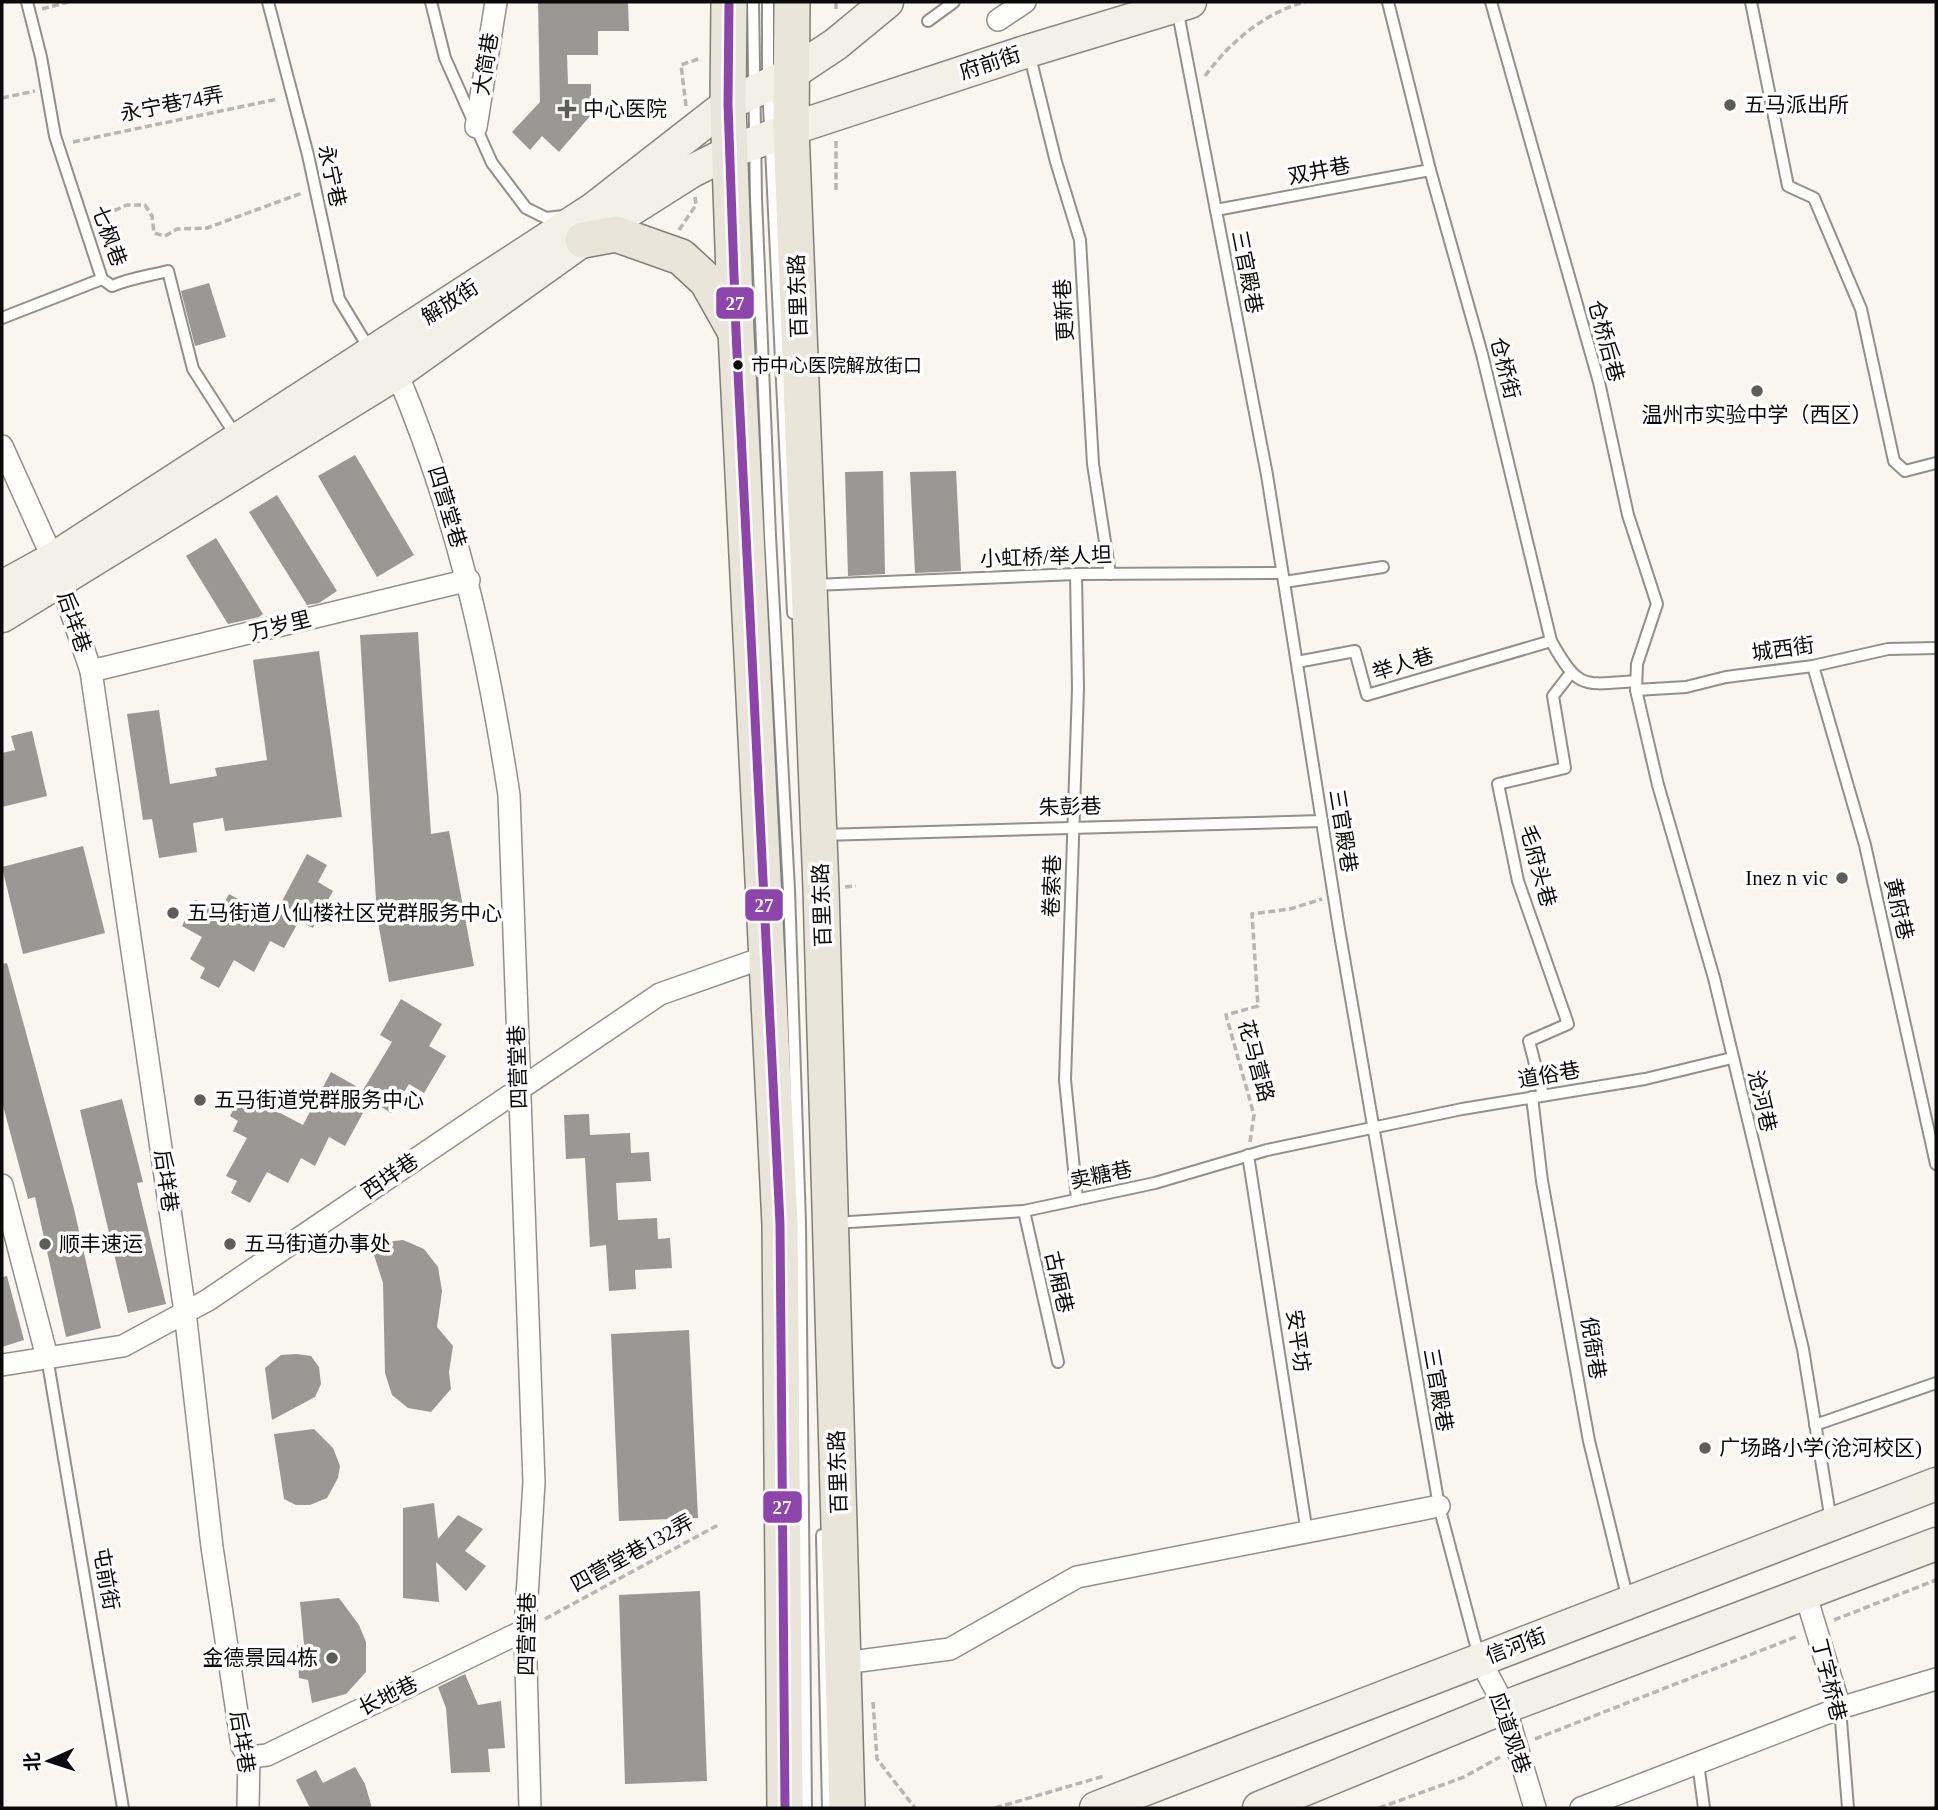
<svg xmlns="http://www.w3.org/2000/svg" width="1938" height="1810" font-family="'Times New Roman','Noto Sans SC',serif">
<rect width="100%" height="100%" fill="#f8f6ee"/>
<g fill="#9a9894">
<polygon points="538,2 628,2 629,31 598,31 598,55 567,55 568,84 591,84 591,115 559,152 542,136 530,150 512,132 540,102"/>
<polygon points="209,283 226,337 195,346 181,291"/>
<polygon points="355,455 414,555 377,577 318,476"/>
<polygon points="883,471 885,574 848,576 845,472"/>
<polygon points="956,471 961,571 915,573 910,472"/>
<polygon points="277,495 337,591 319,603 307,605 249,512"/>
<polygon points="216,538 263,614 259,617 228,624 186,556"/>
<polygon points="418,632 431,834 449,831 474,966 389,982 377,917 360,635"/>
<polygon points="319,651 342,817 225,831 223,818 193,823 197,852 159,858 152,819 143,820 127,714 159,710 170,784 217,776 215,768 267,760 253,660"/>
<polygon points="32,731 47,796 2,807 2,753 15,750 11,736"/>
<polygon points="83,846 105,933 23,954 2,867"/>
<polygon points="307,854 327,865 318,882 333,891 313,928 299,921 284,948 270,941 254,972 234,960 219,988 200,978 205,968 190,959 202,937 182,926 195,900 219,913 229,894 273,918"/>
<polygon points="7,963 74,1209 101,1328 66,1337 35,1197 28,1199 2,1102 2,964"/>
<polygon points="401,999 442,1024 429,1046 446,1056 424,1093 409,1084 391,1113 370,1100 345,1146 329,1137 315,1166 301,1158 288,1183 267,1172 250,1203 231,1193 237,1181 226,1176 247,1138 233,1131 238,1121 230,1116 242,1093 303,1125 331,1072 363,1090 392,1042 380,1035"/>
<polygon points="122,1099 143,1182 137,1183 166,1304 128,1313 80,1110"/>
<polygon points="589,1114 590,1135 630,1133 631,1153 649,1152 651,1181 616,1183 618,1220 657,1218 658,1239 670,1238 672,1268 635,1270 636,1289 609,1291 606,1245 590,1247 585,1158 566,1159 564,1115"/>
<polygon points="403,1240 424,1249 438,1267 442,1291 437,1327 453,1346 449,1372 451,1389 431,1412 408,1408 392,1395 385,1373 383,1283 374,1255 377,1243"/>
<polygon points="7,1276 24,1340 2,1347 2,1277"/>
<polygon points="689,1330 698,1518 619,1521 611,1334"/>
<polygon points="296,1354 311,1356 319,1367 321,1384 315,1397 272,1420 265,1368 281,1355"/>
<polygon points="314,1429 333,1448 340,1466 338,1478 327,1498 310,1505 296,1505 284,1499 274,1434"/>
<polygon points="434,1503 438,1539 458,1515 483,1529 465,1551 486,1566 466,1591 436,1562 439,1602 403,1598 403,1508"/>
<polygon points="700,1591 707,1781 625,1784 619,1595"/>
<polygon points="339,1598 359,1625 366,1642 366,1672 346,1694 312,1703 308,1680 299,1678 297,1645 304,1644 300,1602"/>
<polygon points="465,1674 478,1705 501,1701 505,1748 488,1749 490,1772 451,1773 446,1708 438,1687"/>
<polygon points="355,1767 365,1784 372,1808 310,1808 296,1780 316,1770 323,1783"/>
</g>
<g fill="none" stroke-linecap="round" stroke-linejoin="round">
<defs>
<g id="lane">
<path d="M27,2l14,55 14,79 47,143 10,7c19,-8 36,-10 56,-15l25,98 43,67"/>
<polyline points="268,2 308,155 339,299 370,350"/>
<polyline points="431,2 445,58 492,163 526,208 546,218 564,216"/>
<polyline points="753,2 756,198 770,536 789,890 800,1224 806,1808"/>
<polyline points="768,2 768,85 793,613"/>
<path d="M1388,2l42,168 52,184 69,287c28,49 31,44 85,40"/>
<polyline points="1491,2 1599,382 1628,515 1657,604 1637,664 1636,690 1658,785 1714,978 1803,1349 1831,1521"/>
<polyline points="1751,2 1788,186 1814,198 1861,309 1894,461 1905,471 1936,463"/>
<polyline points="1177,8 1267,475 1339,929 1439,1506 1479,1657"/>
<polyline points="928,21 954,2"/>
<polyline points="1029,53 1056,162 1080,240 1093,464 1110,574"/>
<polyline points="1216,210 1430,170"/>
<polyline points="2,318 102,279"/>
<polyline points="1076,574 1078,689 1065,1080 1077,1199"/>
<polyline points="1284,582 1383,567"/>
<polyline points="813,585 1076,574 1282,573"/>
<polyline points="1297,662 1355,651 1367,695 1551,641"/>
<polyline points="1813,666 1865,845 1936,1164"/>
<polyline points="1636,690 1686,687 1726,677 1813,666 1888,649 1936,648"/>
<polyline points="822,835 1322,821"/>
<polyline points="1543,1095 1529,1041 1568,1024 1518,881 1498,784 1565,768 1553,696 1570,674"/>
<polyline points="1532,1097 1542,1181 1589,1441 1628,1600"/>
<polyline points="1248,1155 1307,1533"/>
<polyline points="1024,1211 1058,1362"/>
<polyline points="834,1223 1024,1211 1155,1183 1267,1150 1462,1109 1645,1079 1732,1058"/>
<polyline points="47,1357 123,1808"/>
<polyline points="1815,1425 1936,1383"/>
<polyline points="822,1535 828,1808"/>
<polyline points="1840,1708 1848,1808"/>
<polyline points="1698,1763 1704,1808"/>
</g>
<g id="street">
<polyline points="998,20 1025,2"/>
<polyline points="476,127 496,2"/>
<path d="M389,363l8,10c59,141 89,271 112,422l25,687 -9,148 5,178"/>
<polyline points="2,446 53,559 91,671 185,1312 212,1547 242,1746 249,1757 248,1808"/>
<polyline points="91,671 469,580"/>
<polyline points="2,1185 47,1357"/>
<polyline points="2,1365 123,1346 208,1300 660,994 768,956"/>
<polyline points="1806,1596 1840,1708"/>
<polyline points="1480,1660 1505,1707 1535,1808"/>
<polyline points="844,1663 950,1649 1077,1577 1439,1506"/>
<polyline points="249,1757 267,1755 525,1630"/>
<polyline points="1581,1808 1840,1708 1936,1679"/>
</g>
<g id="secondary">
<polyline points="2,587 53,559 592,210 728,104 791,74 836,44 887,2"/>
<polyline points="2,616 397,373 583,240 692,171 730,152 791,129 1028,51 1190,2"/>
<polyline points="1096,1808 1936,1484"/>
<polyline points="1259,1808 1505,1707 1936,1544"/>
</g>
<g id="primary">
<polyline points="729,2 728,104 736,332 780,1224 785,1808"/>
<polyline points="792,2 791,129 821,889 847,1808"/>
<polyline points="583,240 616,234 681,257 707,281 734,329"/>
</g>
</defs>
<use href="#lane" stroke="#91908d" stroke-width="14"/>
<use href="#street" stroke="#91908d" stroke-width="24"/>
<use href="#secondary" stroke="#888783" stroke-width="35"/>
<use href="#primary" stroke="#7e7e7a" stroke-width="38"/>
<g stroke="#b7b6b5" stroke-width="3.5" stroke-dasharray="7 3.5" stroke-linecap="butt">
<polyline points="836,2 836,11"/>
<polyline points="42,9 68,2"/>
<path d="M1205,76c25,-34 59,-63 100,-74"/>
<polyline points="2,98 35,91"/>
<polyline points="686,106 681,65 701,58"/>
<polyline points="836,141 836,191"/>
<polyline points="73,142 278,99"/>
<polyline points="95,219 127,205 145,205 152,216 154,233 165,236 177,229 207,228 302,193"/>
<polyline points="679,230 696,205 695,197"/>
<polyline points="845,887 856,886"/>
<polyline points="1250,1142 1254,1115 1226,1015 1258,1006 1252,914 1290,909 1322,899"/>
<polyline points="545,1619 718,1525"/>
<polyline points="1834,1620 1936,1580"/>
<polyline points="873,1702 877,1759 915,1808"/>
<polyline points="1535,1739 1798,1636"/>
<polyline points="995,1808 1104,1776"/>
<polyline points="1379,1808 1464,1777 1500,1757"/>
</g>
<use href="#lane" stroke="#fefefc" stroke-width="10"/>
<use href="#street" stroke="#fefefc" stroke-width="21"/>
<use href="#secondary" stroke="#f2f1e8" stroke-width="32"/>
<use href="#primary" stroke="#e9e5d9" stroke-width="35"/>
<defs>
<polyline id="bus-1" points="729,2 728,104 736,332 780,1224 785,1808"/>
</defs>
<use href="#bus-1" stroke="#fff" stroke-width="14"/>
<use href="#bus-1" stroke="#8e44ad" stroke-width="9"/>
</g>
<g fill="#5d5d5a" stroke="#fff" stroke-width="2.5">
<circle cx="1730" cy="105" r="7"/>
<path d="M563.5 98.5h7v7h7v7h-7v7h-7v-7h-7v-7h7z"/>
<circle cx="1757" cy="391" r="7"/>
<circle cx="1842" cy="878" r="7"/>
<circle cx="173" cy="913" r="7"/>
<circle cx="200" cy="1100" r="7"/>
<circle cx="45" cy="1244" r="7"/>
<circle cx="230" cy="1244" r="7"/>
<circle cx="1705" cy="1448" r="7"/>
<circle cx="332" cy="1658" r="7"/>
</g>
<circle fill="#0a0a0a" stroke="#fff" stroke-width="2.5" cx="738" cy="365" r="6"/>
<g text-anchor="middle" stroke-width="7" stroke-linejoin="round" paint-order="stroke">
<g font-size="19" fill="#0a0a0a" stroke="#fff" text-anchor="start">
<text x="751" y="372">市中心医院解放街口</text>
</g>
<g font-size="21" fill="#0a0a0a" stroke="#fff">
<text transform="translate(990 63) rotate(-18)" y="7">府前街</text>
<text transform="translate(486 64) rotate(-81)" y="7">大简巷</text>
<text transform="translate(172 104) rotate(-11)" y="7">永宁巷74弄</text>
<text transform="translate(1319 171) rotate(-11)" y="7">双井巷</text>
<text transform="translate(332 176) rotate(78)" y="7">永宁巷</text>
<text transform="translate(109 236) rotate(70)" y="7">七枫巷</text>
<text transform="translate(1247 272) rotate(79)" y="7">三官殿巷</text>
<text transform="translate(798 296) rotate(-92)" y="7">百里东路</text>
<text transform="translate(450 302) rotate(-33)" y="7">解放街</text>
<text transform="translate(1064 310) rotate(-93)" y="7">更新巷</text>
<text transform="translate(1606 341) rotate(75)" y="7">仓桥后巷</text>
<text transform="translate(1505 368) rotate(76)" y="7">仓桥街</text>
<text transform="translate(447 507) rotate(73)" y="7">四营堂巷</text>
<text transform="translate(1046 557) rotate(-2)" y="7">小虹桥/举人坦</text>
<text transform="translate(74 622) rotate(71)" y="7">后垟巷</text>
<text transform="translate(280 626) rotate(-14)" y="7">万岁里</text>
<text transform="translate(1783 649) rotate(-8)" y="7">城西街</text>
<text transform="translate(1403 664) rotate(-17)" y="7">举人巷</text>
<text transform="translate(1070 807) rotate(-2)" y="7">朱彭巷</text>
<text transform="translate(1343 831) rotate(81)" y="7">三官殿巷</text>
<text transform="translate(1538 866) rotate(75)" y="7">毛府头巷</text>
<text transform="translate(1052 886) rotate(-88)" y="7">卷索巷</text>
<text transform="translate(822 905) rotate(-92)" y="7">百里东路</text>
<text transform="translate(1899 909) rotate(77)" y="7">黄府巷</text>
<text transform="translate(1256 1061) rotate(75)" y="7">花马营路</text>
<text transform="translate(518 1067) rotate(-92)" y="7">四营堂巷</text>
<text transform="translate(1549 1075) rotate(-10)" y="7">道俗巷</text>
<text transform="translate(1762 1101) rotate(77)" y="7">沧河巷</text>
<text transform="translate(1101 1175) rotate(-12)" y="7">卖糖巷</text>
<text transform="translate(390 1176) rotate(-34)" y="7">西垟巷</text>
<text transform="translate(166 1181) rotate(82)" y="7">后垟巷</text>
<text transform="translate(1059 1282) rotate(77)" y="7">古厢巷</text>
<text transform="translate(1298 1341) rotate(82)" y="7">安平坊</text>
<text transform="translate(1593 1348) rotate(81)" y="7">倪衙巷</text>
<text transform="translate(1438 1390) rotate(80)" y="7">三官殿巷</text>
<text transform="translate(838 1472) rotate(-92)" y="7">百里东路</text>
<text transform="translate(632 1553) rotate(-29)" y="7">四营堂巷132弄</text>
<text transform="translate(106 1579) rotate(80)" y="7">屯前街</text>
<text transform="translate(527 1634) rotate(-89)" y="7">四营堂巷</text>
<text transform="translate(1516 1646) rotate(-21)" y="7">信河街</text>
<text transform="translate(1829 1680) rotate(76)" y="7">丁字桥巷</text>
<text transform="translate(388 1696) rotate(-26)" y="7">长地巷</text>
<text transform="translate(1510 1733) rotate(71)" y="7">应道观巷</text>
<text transform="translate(242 1742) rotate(81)" y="7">后垟巷</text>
</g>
<g font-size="21" fill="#0a0a0a" stroke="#fff" text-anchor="start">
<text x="1744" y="112">五马派出所</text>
<text x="583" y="116">中心医院</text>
<text x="1757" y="422" text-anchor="middle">温州市实验中学（西区）</text>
<text x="1828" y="885" text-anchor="end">Inez n vic</text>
<text x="187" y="920">五马街道八仙楼社区党群服务中心</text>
<text x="214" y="1107">五马街道党群服务中心</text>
<text x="59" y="1251">顺丰速运</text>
<text x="244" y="1251">五马街道办事处</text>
<text x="1719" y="1455">广场路小学(沧河校区)</text>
<text x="318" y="1665" text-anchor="end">金德景园4栋</text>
</g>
</g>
<g stroke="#fff" stroke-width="2.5">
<rect x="715" y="286" width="40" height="34" rx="7" fill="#8e44ad"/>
<rect x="744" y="888" width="40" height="34" rx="7" fill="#8e44ad"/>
<rect x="762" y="1490" width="41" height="34" rx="7" fill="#8e44ad"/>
</g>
<g font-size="19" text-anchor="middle" font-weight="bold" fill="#fff">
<text x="735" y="310">27</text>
<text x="764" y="912">27</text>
<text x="782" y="1514">27</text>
</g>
<rect width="1938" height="1810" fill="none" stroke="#0a0a0a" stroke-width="7"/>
<g transform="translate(49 1761) rotate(267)" stroke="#ffffff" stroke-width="5" paint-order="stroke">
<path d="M0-5L12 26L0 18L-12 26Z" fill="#0a0a0a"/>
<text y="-10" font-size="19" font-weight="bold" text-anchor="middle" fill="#0a0a0a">北</text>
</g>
</svg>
